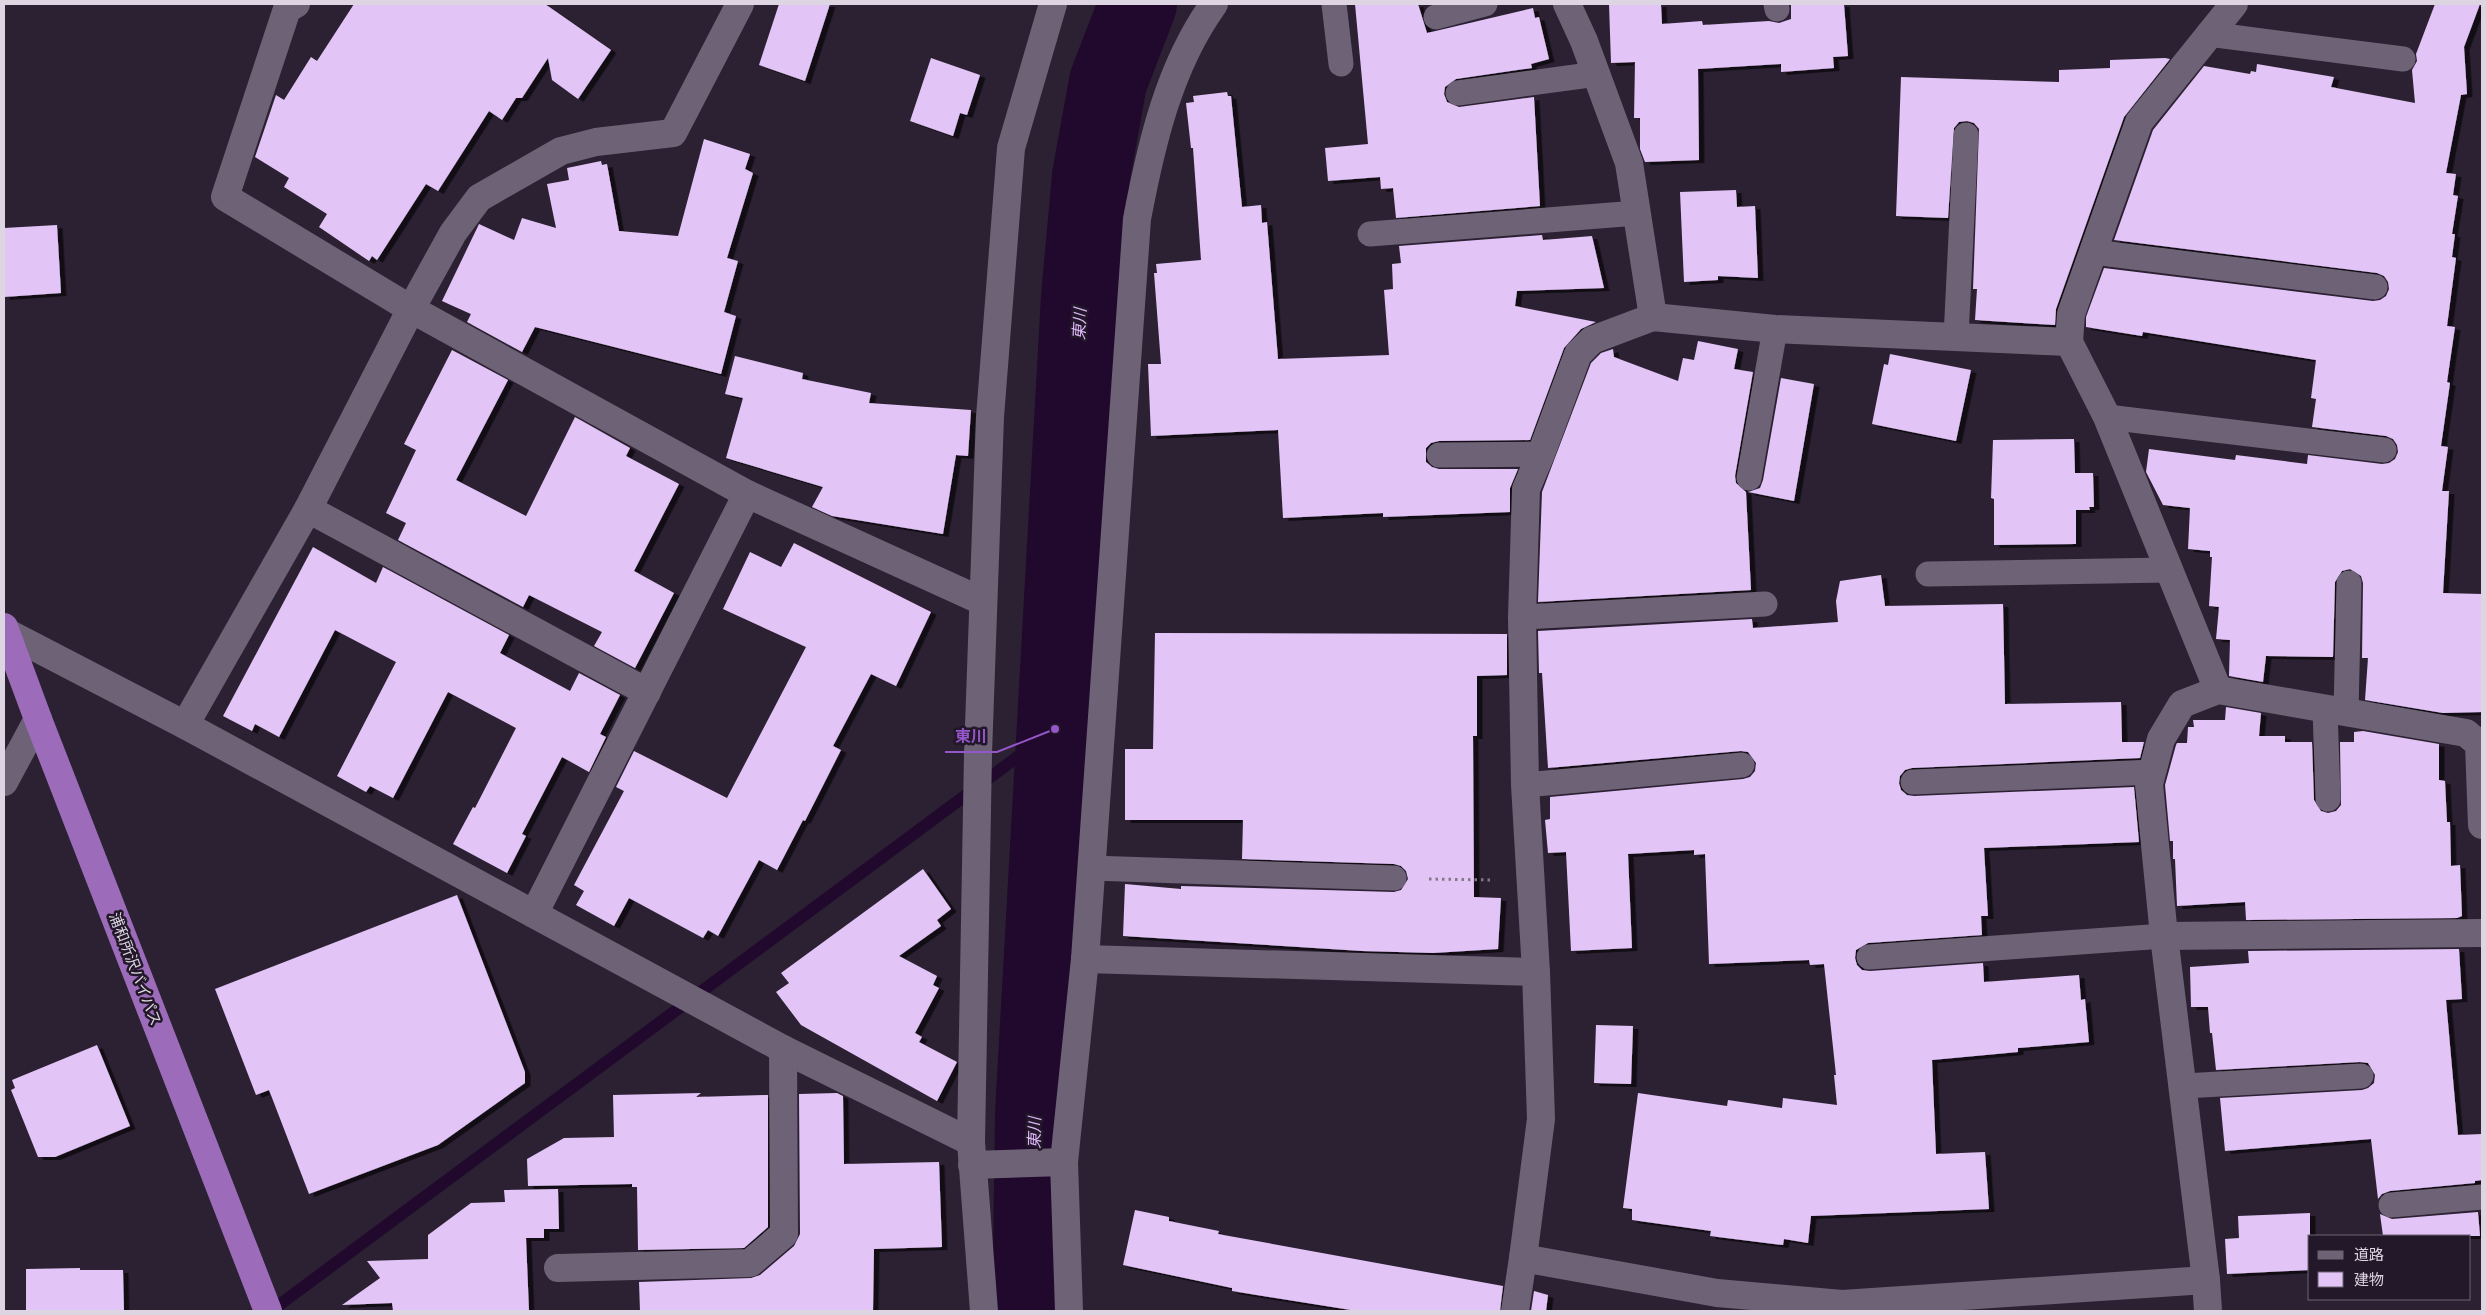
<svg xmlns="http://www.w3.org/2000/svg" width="2486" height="1315" font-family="'Alegreya Sans','Noto Sans JP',sans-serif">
<defs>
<filter id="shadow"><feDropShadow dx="5.5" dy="3" stdDeviation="0" flood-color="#0009"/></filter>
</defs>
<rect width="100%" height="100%" fill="#2c2133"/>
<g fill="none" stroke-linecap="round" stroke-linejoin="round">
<polyline stroke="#20092d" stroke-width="12" points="271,1311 1055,729"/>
<polyline stroke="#20092d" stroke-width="78" points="1035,1311 1032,1256 1034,1113 1080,297 1091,176 1108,82 1138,4"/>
</g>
<g fill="#e2c5f6" filter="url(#shadow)">
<polygon points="354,4 545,4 611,50 578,99 552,80 548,58 522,98 516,98 502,120 489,111 438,191 426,184 377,260 372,256 369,261 319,227 327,214 284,187 289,178 255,157 276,95 284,100 311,57 317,61"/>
<polygon points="779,4 830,4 805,81 759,65"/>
<polygon points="1355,4 1418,4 1427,33 1533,8 1535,18 1539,17 1549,59 1531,64 1532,68 1456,79 1445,87 1444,94 1447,102 1459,107 1534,97 1540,206 1396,218 1393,188 1381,189 1380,177 1328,181 1325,148 1368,144"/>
<polygon points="1609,4 1661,4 1662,24 1702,21 1703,25 1769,21 1779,23 1791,19 1791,4 1844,4 1848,56 1833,57 1834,68 1781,72 1781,64 1698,69 1699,160 1645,162 1640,149 1640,118 1634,118 1635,62 1611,63"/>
<polygon points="2435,4 2480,4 2464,47 2467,94 2461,95 2446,173 2456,174 2453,195 2458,196 2452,234 2455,234 2452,257 2456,258 2447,326 2455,327 2447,382 2450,383 2441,446 2448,447 2442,491 2449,491 2443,593 2482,594 2482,712 2443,713 2365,700 2368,658 2362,658 2363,583 2361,576 2350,569 2342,571 2335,582 2333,657 2266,656 2263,682 2229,676 2230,640 2216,639 2219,607 2209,606 2212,557 2210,557 2210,551 2188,549 2190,508 2163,505 2146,472 2149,449 2235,460 2236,455 2307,464 2308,455 2382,464 2389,463 2395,459 2398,452 2397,445 2393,439 2386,436 2312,427 2316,399 2311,398 2316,360 2143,332 2142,336 2086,327 2086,317 2104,268 2373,301 2380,300 2386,296 2389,289 2388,282 2384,276 2377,273 2114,240 2153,130 2204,66 2250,74 2251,71 2256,72 2257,64 2334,77 2331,87 2415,103 2412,70 2417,61 2416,54"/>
<polygon points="931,58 980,75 967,115 960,113 953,136 910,121"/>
<polygon points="2165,58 2170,59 2124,117 2056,309 2055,325 1975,320 1977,289 1973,289 1979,129 1974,123 1967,121 1959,122 1954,128 1948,218 1896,216 1901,77 2059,82 2059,70 2110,68 2110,60"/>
<polygon points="1227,92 1228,96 1231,96 1242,207 1261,205 1262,223 1267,222 1278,359 1389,355 1384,290 1393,289 1392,264 1401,263 1399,246 1542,235 1543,240 1592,236 1604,288 1517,291 1515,306 1596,322 1581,329 1564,348 1530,440 1439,441 1431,443 1426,448 1426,462 1432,467 1439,469 1518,469 1510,488 1510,512 1383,517 1383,513 1283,518 1278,430 1151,436 1148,364 1161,364 1154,273 1157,273 1156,264 1201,260 1193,148 1191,148 1186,103 1194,102 1193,96"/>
<polygon points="704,139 750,154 745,169 753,173 727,258 738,261 724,312 736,316 721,374 535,327 522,352 467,322 471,314 442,301 479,224 514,240 522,218 556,228 547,184 569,180 567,168 601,161 602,165 607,164 619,231 678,236"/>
<polygon points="1736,190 1737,207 1755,206 1758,278 1718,276 1718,280 1684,282 1680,192"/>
<polygon points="57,225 61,293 4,297 4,228"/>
<polygon points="1698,341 1738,349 1734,369 1753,372 1735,476 1736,483 1746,492 1751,590 1538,602 1542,492 1591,363 1601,353 1613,349 1614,357 1678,381 1683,358 1694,360"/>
<polygon points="452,350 508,380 456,480 526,516 575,417 630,448 626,456 679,484 634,571 674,593 635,668 594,646 602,632 529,595 523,607 398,540 406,523 386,513 416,450 404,444"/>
<polygon points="1890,354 1971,370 1956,441 1872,424 1884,364 1888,365"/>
<polygon points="735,356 803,373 802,379 871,393 869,403 971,410 968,456 956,455 943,534 832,516 812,507 823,487 726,458 743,398 725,394"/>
<polygon points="1781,378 1814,384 1794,501 1748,492 1760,488 1763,480"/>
<polygon points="2074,439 2075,473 2093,473 2094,507 2089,507 2090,510 2076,510 2076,544 1994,545 1994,499 1991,498 1993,440"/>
<polygon points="794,543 931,612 896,686 871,674 833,746 841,750 805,821 803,820 777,870 759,860 718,936 708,930 703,938 629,898 614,926 576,905 584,891 574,885 624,791 616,787 634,751 727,798 806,647 723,609 750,552 781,567"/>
<polygon points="313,547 376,583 383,567 509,635 500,653 570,691 579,673 620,695 600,734 606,737 589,772 562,757 522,834 526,836 507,873 453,844 473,807 475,808 516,728 448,692 393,798 370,786 366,792 337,776 396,662 335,630 279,737 255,724 252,731 223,716"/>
<polygon points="1881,575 1885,606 2003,604 2005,704 2121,702 2122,742 2144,742 2140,758 1912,768 1905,770 1900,776 1899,783 1901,790 1907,795 1914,796 2134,787 2139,842 1984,848 1988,916 1981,916 1982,935 1868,943 1856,950 1855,958 1857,965 1862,970 1870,971 1983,963 1984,982 2079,975 2081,1000 2085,999 2089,1042 2018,1048 2018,1052 1932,1060 1936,1154 1985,1152 1989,1209 1811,1216 1808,1243 1784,1239 1783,1245 1710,1236 1711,1231 1632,1220 1632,1209 1623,1208 1638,1093 1727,1106 1728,1100 1782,1108 1783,1098 1837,1105 1834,1075 1836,1075 1824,964 1810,965 1809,960 1709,964 1705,854 1694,855 1694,850 1628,854 1632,948 1571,951 1566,852 1548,853 1545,820 1550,819 1550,797 1743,779 1750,777 1755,771 1756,763 1748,752 1741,751 1548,768 1542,673 1539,673 1538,631 1752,619 1753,628 1838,622 1836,601 1840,581"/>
<polygon points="1155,633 1507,634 1507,675 1477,676 1477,736 1473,736 1474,897 1501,898 1498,949 1433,953 1362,951 1123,936 1125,884 1181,889 1181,886 1394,892 1401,890 1408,879 1406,871 1401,866 1394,864 1242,859 1243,820 1125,820 1125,749 1153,749"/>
<polygon points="2226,707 2261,713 2259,736 2285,736 2285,742 2312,742 2314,800 2321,811 2328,813 2336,811 2341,805 2340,742 2354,742 2354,732 2363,731 2439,744 2439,780 2445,781 2447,822 2450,822 2451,866 2460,865 2462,916 2457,918 2246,920 2245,902 2177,906 2175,859 2173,859 2173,841 2170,841 2165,785 2176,745 2177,743 2187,743 2188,727 2194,727 2193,720 2225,720"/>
<polygon points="923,869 951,909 937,920 941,926 899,956 937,976 933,985 939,988 915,1033 922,1037 919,1042 957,1062 937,1101 801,1025 776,992 789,983 781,973"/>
<polygon points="457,895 525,1072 525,1083 438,1145 309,1194 269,1090 256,1095 215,989"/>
<polygon points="2459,949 2462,999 2446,1000 2458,1135 2482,1134 2482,1180 2475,1181 2475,1183 2390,1191 2382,1194 2378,1199 2371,1139 2225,1151 2220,1098 2362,1090 2368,1088 2374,1083 2375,1075 2368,1063 2360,1062 2216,1070 2212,1033 2210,1033 2208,1007 2191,1007 2190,967 2249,963 2248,951"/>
<polygon points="1596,1025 1633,1026 1631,1084 1594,1083"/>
<polygon points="97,1045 130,1126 55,1157 38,1157 11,1090 15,1088 12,1080"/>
<polygon points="701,1093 696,1097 768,1095 768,1227 744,1248 638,1250 637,1187 632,1187 632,1184 528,1186 527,1159 564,1138 614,1137 613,1095"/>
<polygon points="837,1093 843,1096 844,1164 939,1162 942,1247 874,1249 873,1311 640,1311 639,1282 751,1278 760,1275 794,1246 800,1234 799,1094"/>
<polygon points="558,1189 559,1229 544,1229 544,1238 526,1238 529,1311 393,1311 392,1303 342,1305 380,1278 367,1261 428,1259 428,1235 471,1203 505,1202 504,1190"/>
<polygon points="1135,1210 1169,1217 1169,1221 1219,1231 1218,1234 1503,1286 1500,1311 1357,1311 1232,1291 1232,1288 1123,1265"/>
<polygon points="2478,1212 2480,1236 2383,1236 2380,1214 2392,1219"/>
<polygon points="2310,1213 2310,1270 2227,1274 2225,1239 2239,1238 2238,1216"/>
<polygon points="80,1268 80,1270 123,1270 124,1311 26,1311 26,1269"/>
<polygon points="1534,1291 1548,1295 1546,1311 1531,1311"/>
</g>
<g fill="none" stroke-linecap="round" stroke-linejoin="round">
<polyline stroke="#827988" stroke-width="3" stroke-dasharray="2.5 4" stroke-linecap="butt" points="1429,879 1493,880"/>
<g stroke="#6e6277" stroke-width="25">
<polyline points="1334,4 1341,64"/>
<polyline points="1776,4 1777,9"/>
<polyline points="1436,17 1485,4"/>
<polyline points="2208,34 2403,59"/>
<polyline points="1458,93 1597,74"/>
<polyline points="1370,234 1637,213"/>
<polyline points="2093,252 2375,287"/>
<polyline points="1956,337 1966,135"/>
<polyline points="2107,417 2384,450"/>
<polyline points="1439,455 1541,454"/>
<polyline points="1749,478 1775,329"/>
<polyline points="1928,574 2168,570"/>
<polyline points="1522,617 1765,604"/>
<polyline points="2325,709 2328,799"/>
<polyline points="2346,712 2349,583"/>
<polyline points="1913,782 2153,772"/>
<polyline points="1525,785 1742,765"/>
<polyline points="1091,868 1394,878"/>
<polyline points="1869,957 2164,936"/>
<polyline points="2184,1086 2361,1076"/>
<polyline points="2391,1205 2482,1197"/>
</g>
<g stroke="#6e6277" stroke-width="28">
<polyline points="296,4 287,9 225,197 411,309 747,494 982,601"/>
<polyline points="1567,4 1584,41 1629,163 1653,317"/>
<polyline points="2069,342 1775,329 1653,317 1592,340 1578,354 1541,454 1526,489 1522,617 1525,785 1536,972 1541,1119 1523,1258 1717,1293 1842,1304 2206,1280"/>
<polyline points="308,509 647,692"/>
<polyline points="4,631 185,725 783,1049 971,1142"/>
<polyline points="2218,690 2107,417 2069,342 2071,314 2139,122 2234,4"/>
<polyline points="185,725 308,509 411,309 453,233 479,198 561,151 596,142 673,133 740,4"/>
<polyline points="4,782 38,719"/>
<polyline points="534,914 747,494"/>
<polyline points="2164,936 2482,933"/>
<polyline points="1085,959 1536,972"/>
<polyline points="972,1165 1064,1162"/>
<polyline points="558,1268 750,1263 784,1234 783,1049"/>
<polyline points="984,1311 971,1142 978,754 990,417 1011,148 1053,4"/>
<path d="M1069,1311l-5,-149 21,-203 52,-740c14,-74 32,-153 77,-215"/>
<polyline points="1515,1311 1523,1258"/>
<polyline points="2208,1311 2206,1280 2164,936 2149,784 2161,739 2182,704 2218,690 2466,733 2479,744 2482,825"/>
</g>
<polyline stroke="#9c6cba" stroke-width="28" points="4,627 38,719 268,1311"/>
</g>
<g text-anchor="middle" stroke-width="5" stroke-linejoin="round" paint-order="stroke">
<g font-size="15" fill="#ddd6e2" stroke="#221829">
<text transform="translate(135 969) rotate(69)" y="5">浦和所沢バイパス</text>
</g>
<g font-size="16" font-style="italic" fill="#e0b8fc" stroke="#221829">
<text transform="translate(1079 324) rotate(-87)" y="6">東川</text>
<text transform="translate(1034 1133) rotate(-89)" y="6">東川</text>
</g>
</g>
<path fill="none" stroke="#9456c8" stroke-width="2" d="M1055 729L997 752H945"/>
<circle fill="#9456c8" stroke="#221829" stroke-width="2" cx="1055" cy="729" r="5"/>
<g font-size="16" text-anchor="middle" font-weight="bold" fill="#9456c8" stroke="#221829" stroke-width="5" stroke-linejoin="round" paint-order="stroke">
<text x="971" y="742">東川</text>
</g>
<rect width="2486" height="1315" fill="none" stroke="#ddd6e2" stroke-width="10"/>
<rect x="2308" y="1235" width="162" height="65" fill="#221829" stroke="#6d6473"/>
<rect x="2318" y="1251" width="25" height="8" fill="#6e6277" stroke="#6d6473"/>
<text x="2354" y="1260" font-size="15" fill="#ddd6e2">道路</text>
<rect x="2318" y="1272" width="25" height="15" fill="#e2c5f6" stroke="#6d6473"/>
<text x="2354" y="1285" font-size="15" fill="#ddd6e2">建物</text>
</svg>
